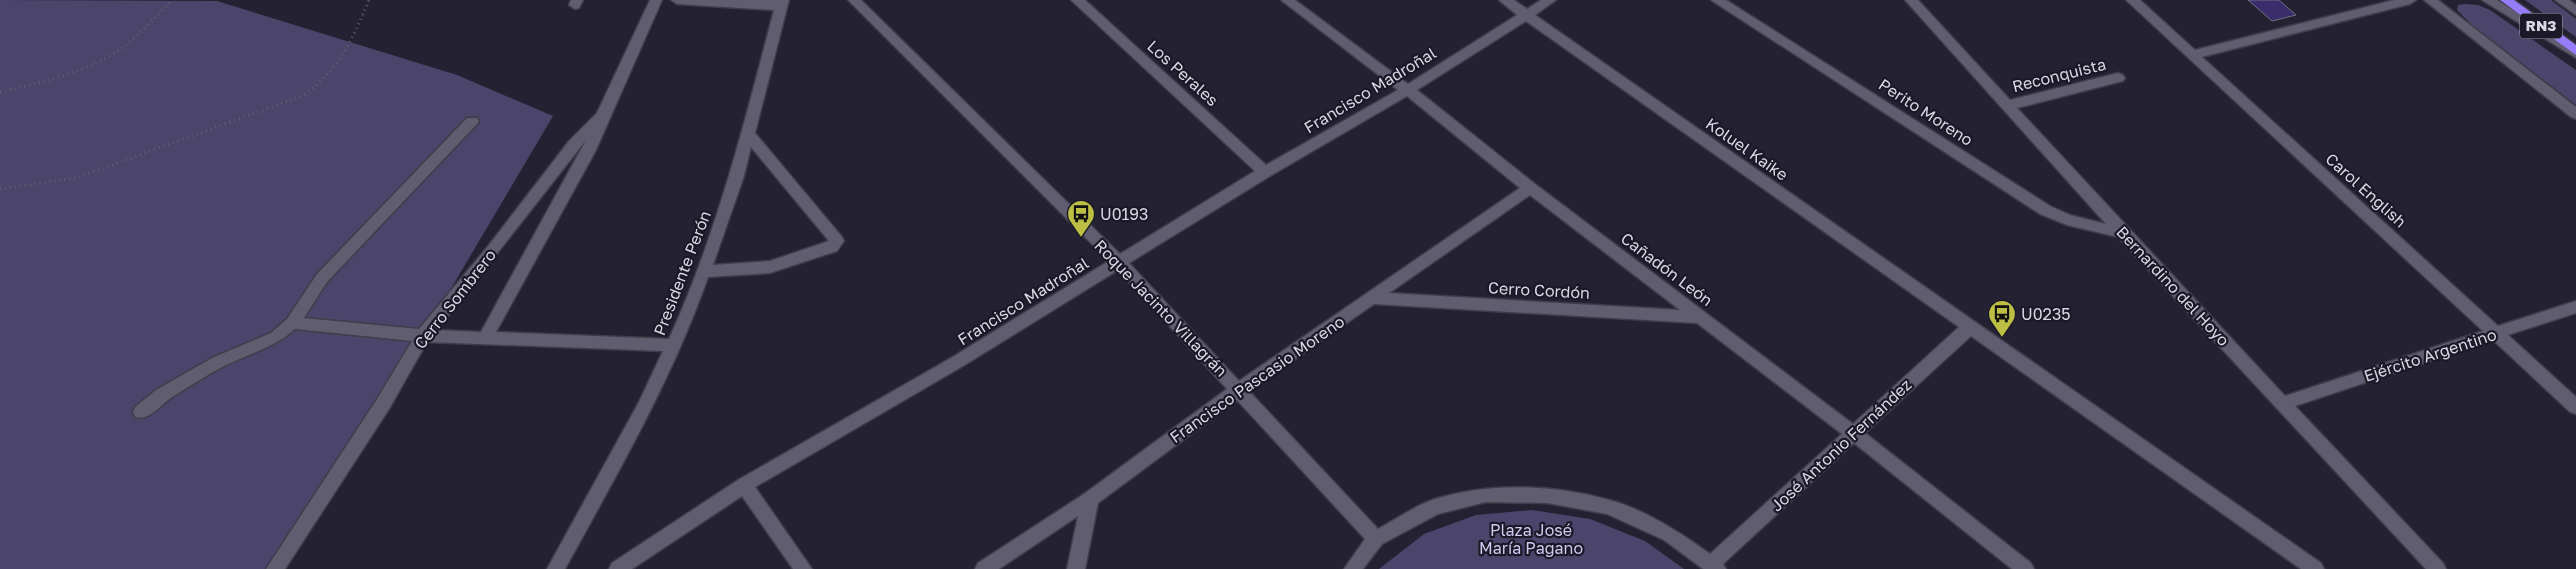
<svg xmlns="http://www.w3.org/2000/svg" width="2576" height="569" font-family="'Golos Text',sans-serif">
<rect width="100%" height="100%" fill="#242232"/>
<g fill="#4b456b">
<polygon points="0,0 217,1 457,75 553,116 423,336 275,569 0,569"/>
<polygon points="2525,0 2551,0 2576,19 2576,37"/>
<polygon points="2466,4 2478,5 2490,10 2576,70 2576,105 2473,26 2457,10 2458,5"/>
<polygon points="1532,510 1590,519 1645,541 1684,569 1379,569 1424,534 1476,515"/>
</g>
<polygon fill="#3b2d6b" stroke="#716f81" points="2248,0 2279,0 2296,15 2272,21"/>
<g fill="none" stroke-linecap="round" stroke-linejoin="round">
<defs>
<g id="minor">
<polygon points="571,0 583,0 579,8 575,9 569,5"/>
<path d="M650,0h12l-66,150 -100,182 173,7c48,-105 76,-218 105,-329l-97,-6 -6,-4h118l-34,133 87,104 2,4 -7,10 -67,22 -62,4c-36,103 -91,197 -143,292h-18l92,-167 24,-51 -236,-9 -38,67 -104,160h-19l111,-170 35,-58 -117,-12c-21,19 -47,25 -71,37 -17,9 -34,20 -50,30 -12,7 -25,26 -39,21l-2,-5 2,-5 21,-17 56,-32 59,-25 16,-14 30,-45 150,-156h10l2,3 -2,3 -150,158 -23,36 115,11 70,-84 80,-104 28,-28zM586,140l-105,192 -44,-2zM751,147l78,94 -59,20 -57,4 31,-89z"/>
<path d="M848,0h13l259,254 135,-83 -184,-171h14l181,165 132,-75 -117,-90h14l113,84 109,-69 -18,-15h15l13,9 14,-9h15l-21,15 786,548 3,6h-23l-330,-233 -106,97 166,130 3,6h-22l-158,-126 -131,121 3,5h-23l-39,-29 -57,-26 -60,-11 -61,-1 -48,12 -56,30 -19,25h-19l21,-30 -128,-139 -139,103 -13,66h-18l11,-53 -79,53h-24l3,-6 106,-69 143,-105 -109,-119 -155,96 -208,121 57,82h-19l-51,-73 -110,73h-23l3,-6 126,-83 213,-122 158,-97zM1526,21l433,306 -106,97 -318,-240 -118,-94zM1407,96l113,92 -281,193 -110,-118 141,-87zM1530,195l150,115 -291,-17zM1374,304l323,19 145,111 -132,120c-29,-21 -66,-45 -101,-54 -56,-16 -121,-18 -177,0 -19,7 -37,20 -54,29l-129,-138z"/>
<polygon points="1711,0 1726,0 2050,206 2070,215 2106,224 1905,0 1918,0 2010,100 2118,73 2123,75 2125,78 2123,81 2017,108 2285,396 2483,331 2126,0 2140,0 2195,50 2394,0 2416,0 2410,4 2202,57 2498,326 2576,301 2576,313 2508,335 2576,397 2576,414 2570,412 2493,340 2295,406 2443,563 2446,569 2426,569 2118,237 2067,225 2040,214"/>
<polygon points="2424,0 2438,0 2576,107 2576,119 2571,117"/>
<polygon points="2482,0 2497,0 2576,48 2576,58"/>
<polygon points="2555,0 2569,0 2576,5 2576,15"/>
</g>
<polygon id="highway" points="2500,0 2514,0 2576,45 2576,55"/>
</defs>
<use href="#minor" stroke="#3f3d49" stroke-width="3"/>
<use href="#highway" stroke="#3f3d49" stroke-width="3"/>
<g stroke="#615f6d" stroke-width="3" stroke-dasharray="1 4" stroke-linecap="butt">
<path d="M0,92c40,-9 81,-18 116,-40 21,-14 39,-34 56,-52"/>
<path d="M0,189l76,-11 226,-82c36,-23 51,-58 67,-96"/>
</g>
<use href="#minor" fill="#5f5d6f" fill-rule="evenodd"/>
<use href="#highway" fill="#977cf9" fill-rule="evenodd"/>
</g>
<defs>
<symbol id="bus-pin" viewBox="-11 -11 22 30"><path d="M0 17L-7.5 6A9.5 9.5 0 1 1 7.5 6Z" fill="#bcbf43" stroke="#1b1928"/><path d="M-5-6H5V4H4V6H2V4H-2V6H-4V4H-5ZM-3.5-4V0h7V-4ZM-3.5 1.2v1.5H-2V1.2ZM2 1.2v1.5H3.5V1.2Z" fill="#111"/></symbol>
</defs>
<g fill-rule="evenodd">
<use href="#bus-pin" x="1065" y="198" width="32" height="43"/>
<use href="#bus-pin" x="1986" y="298" width="32" height="43"/>
</g>
<g text-anchor="middle" stroke-width="4.5" stroke-linejoin="round" paint-order="stroke">
<rect fill="#1b1928" stroke="#a09faa" stroke-width="1" x="2520" y="13.5" width="42" height="25" rx="4"/>
<g font-size="15" font-weight="bold" fill="#d9d8e2">
<text x="2541" y="31">RN3</text>
</g>
<g font-size="16" fill="#d9d8e2" stroke="#1b1928">
<text transform="translate(1183 73) rotate(42)" y="6">Los Perales</text>
<text transform="translate(2059 75) rotate(-14)" y="6">Reconquista</text>
<text transform="translate(1370 90) rotate(-31)" y="6">Francisco Madroñal</text>
<text transform="translate(1926 112) rotate(33)" y="6">Perito Moreno</text>
<text transform="translate(1747 149) rotate(35)" y="6">Koluel Kaike</text>
<text transform="translate(2366 190) rotate(42)" y="6">Carol English</text>
<text transform="translate(1667 269) rotate(37)" y="6">Cañadón León</text>
<text transform="translate(682 273) rotate(-69)" y="6">Presidente Perón</text>
<text transform="translate(2173 286) rotate(47)" y="6">Bernardino del Hoyo</text>
<text transform="translate(1539 290) rotate(3)" y="6">Cerro Cordón</text>
<text transform="translate(455 299) rotate(-52)" y="6">Cerro Sombrero</text>
<text transform="translate(1023 301) rotate(-32)" y="6">Francisco Madroñal</text>
<text transform="translate(1161 308) rotate(46)" y="6">Roque Jacinto Villagrán</text>
<text transform="translate(2430 355) rotate(-18)" y="6">Ejército Argentino</text>
<text transform="translate(1257 379) rotate(-35)" y="6">Francisco Pascasio Moreno</text>
<text transform="translate(1841 445) rotate(-43)" y="6">José Antonio Fernández</text>
</g>
<g font-size="16" fill="#d9d8e2" stroke="#1b1928" text-anchor="start">
<text x="1100" y="220">U0193</text>
<text x="2021" y="320">U0235</text>
</g>
<g font-size="16" fill="#cdc9ef" stroke="#1b1928">
<text x="1531" y="536">Plaza José<tspan x="1531" dy="18">María Pagano</tspan></text>
</g>
</g>
</svg>
